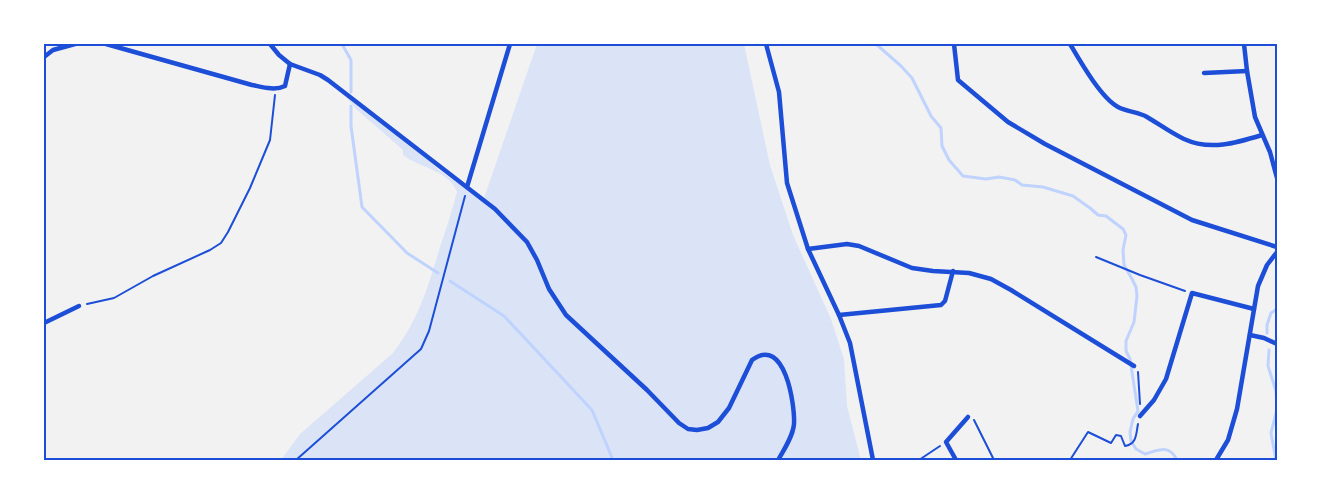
<svg xmlns="http://www.w3.org/2000/svg" width="1321" height="504" font-family="'Crimson Pro',serif">
<rect width="100%" height="100%" fill="#f2f2f2"/>
<path fill="#dbe4f7" d="M537,44h207l26,121 23,70 38,84 13,40 3,47 14,54h-580l19,-26 93,-81c26,-34 35,-66 47,-106 6,-18 12,-36 17,-55 -8,-22 -38,-24 -54,-37v-5l-47,-41 -10,-12 79,60 14,13 44,31z"/>
<g fill="none" stroke-linecap="round" stroke-linejoin="round">
<g stroke="#bfd3fe" stroke-width="3">
<polyline points="342,44 351,60 351,92"/>
<path d="M876,44l25,22 11,12 19,38 10,12 1,18 7,14 14,16 23,3 13,-2 16,3 7,5 21,2 30,9 17,12 8,7 8,1 17,13 3,6 -3,15 1,15 8,14 4,8 1,9 -3,26 -8,19v10l4,8 8,52 -5,8 -3,13 1,9 5,8 9,5c14,-4 24,-10 32,6"/>
<polyline points="351,106 351,126 362,207 407,253 438,273"/>
<polyline points="450,281 504,316 592,410 613,460"/>
<polyline points="1267,333 1267,325 1271,313 1277,309"/>
<polyline points="1269,350 1268,366 1276,391 1277,409 1271,433 1276,460"/>
</g>
<g stroke="#1d4ed8" stroke-width="2">
<polyline points="1096,257 1140,275 1185,291"/>
<polyline points="87,304 114,298 153,276 210,250 221,243 228,232 250,188 270,140 275,95"/>
<polyline points="1138,372 1140,404"/>
<polyline points="974,420 994,460"/>
<polyline points="296,460 421,349 429,331 465,196"/>
<polyline points="919,460 940,446"/>
<path d="M1070,460l18,-28 23,11 5,-8 5,1 4,10c12,-2 11,-12 13,-22"/>
</g>
<g stroke="#1d4ed8" stroke-width="4.5">
<path d="M106,44l146,41c10,2 23,6 33,1l5,-22"/>
<path d="M270,44l9,11 11,9 30,11 8,5 167,129 32,33 10,18 12,29 17,26 81,75 32,33 9,6 9,1 11,-2 10,-6 11,-14 23,-48c33,-25 43,45 42,64 -1,12 -10,26 -16,36"/>
<polyline points="766,44 779,92 787,183 808,249 839,315 850,343 873,460"/>
<polyline points="954,44 958,80 1008,122 1045,144 1192,220 1277,247"/>
<path d="M1070,44c10,17 31,54 48,63 9,5 21,5 29,10 12,7 24,16 37,22 26,12 52,4 78,-4"/>
<polyline points="1244,44 1247,71 1255,117 1270,152 1277,178"/>
<polyline points="44,57 53,50 75,44"/>
<polyline points="1204,73 1247,71"/>
<polyline points="467,187 510,44"/>
<polyline points="808,249 847,244 859,246 912,268 933,271 969,273 991,279 1011,290 1134,366"/>
<polyline points="839,315 941,305 945,301 953,271"/>
<polyline points="44,323 79,306"/>
<polyline points="1250,335 1264,338 1277,344"/>
<polyline points="1140,416 1154,400 1166,379 1192,293 1254,309"/>
<polyline points="956,460 946,442 968,417"/>
<polyline points="1216,460 1228,440 1237,409 1258,286 1267,265 1277,252"/>
</g>
</g>
<rect width="1321" height="504" fill="none" stroke="#ffffff" stroke-width="90"/>
<rect x="45" y="45" width="1231" height="414" fill="none" stroke="#1d4ed8" stroke-width="2"/>
</svg>
